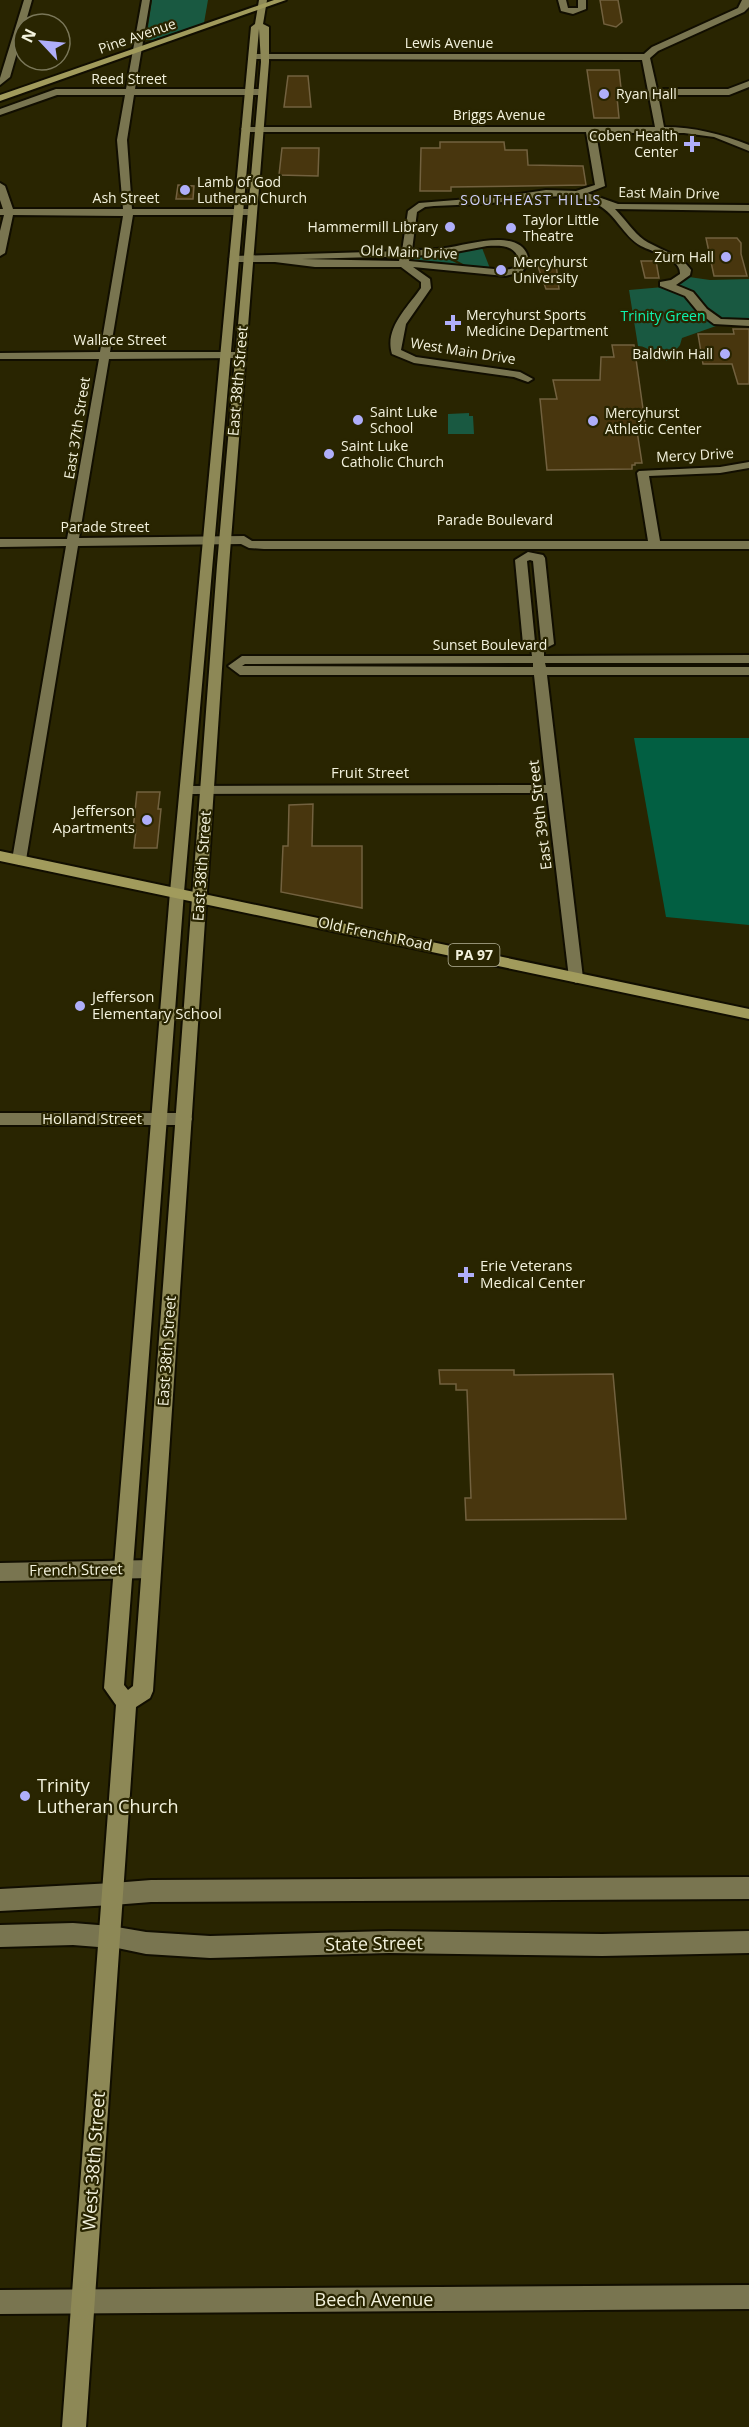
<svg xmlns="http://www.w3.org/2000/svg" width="749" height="2427" font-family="'Open Sans',sans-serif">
<rect width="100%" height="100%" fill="#292501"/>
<g fill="#195941">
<polygon points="152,0 208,0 204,23 153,40 146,40"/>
<polygon points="482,248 491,271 469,267 444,254"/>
<polygon points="437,254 463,266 418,262 411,258 415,255"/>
<path d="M689,277l21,3 39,-1v42l-24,-1 -9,6 -34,12 -2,7 -13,16c-12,-2 -17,-15 -29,-15l-9,-56 46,-4z"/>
<polygon points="469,413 469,416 473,416 474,434 448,434 448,414"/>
</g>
<polygon fill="#025f42" points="634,738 749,738 749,925 666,917"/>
<g fill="#48360e" stroke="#72613f" stroke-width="1.5">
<polygon points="600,0 618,0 622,22 616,27 604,24"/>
<polygon points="587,70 619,70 622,97 617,97 619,118 594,118"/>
<polygon points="288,76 308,76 311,107 284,107"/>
<polygon points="440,142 504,142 505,150 527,150 528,165 583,166 586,185 451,187 451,191 420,191 421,148 440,148"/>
<polygon points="282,148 319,148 318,176 279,175"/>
<polygon points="178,185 194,186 193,199 176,199"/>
<polygon points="706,238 737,238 741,243 741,254 747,276 714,276"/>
<polygon points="641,261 656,261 659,278 645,278"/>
<polygon points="537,264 556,264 559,289 546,289"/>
<polygon points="733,329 749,329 749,384 738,384 732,364 703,364 698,334 734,334"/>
<polygon points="612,345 634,345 646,430 637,431 642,463 635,463 635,465 632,465 632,469 547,470 540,399 557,399 553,380 600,380 601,357 614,357"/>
<polygon points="137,792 160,792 158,809 161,809 157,848 134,848 136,830 133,830"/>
<polygon points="313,804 312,846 362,846 362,908 281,892 283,846 288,846 289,805"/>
<polygon points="439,1370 514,1370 514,1375 613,1374 626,1519 466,1520 465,1498 471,1498 467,1390 456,1390 456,1384 440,1384"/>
</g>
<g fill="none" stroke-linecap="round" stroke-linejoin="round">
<defs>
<g id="minor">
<polygon points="24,0 32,0 10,77 0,85 0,78"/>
<polygon points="142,0 150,0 135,89 262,89 266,92 262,95 134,95 127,140 132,209 251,209 256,212 251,215 133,215 110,352 240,352 245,355 240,358 109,359 79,538 244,536 252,541 648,541 637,473 639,471 720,467 749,462 749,468 720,473 649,476 660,541 749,541 749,549 264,549 249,548 241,544 78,546 26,860 19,865 12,860 66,546 0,547 0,539 67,539 99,359 0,359 0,353 100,352 123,216 13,215 5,253 0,256 0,231 4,215 0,215 0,209 3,209 0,200 0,183 5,186 13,209 123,209 117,140 125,95 57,95 0,115 0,109 56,89 126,89"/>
<polygon points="558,0 566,0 568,8 578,8 578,0 586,0 586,9 573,14 561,11"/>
<path d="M742,0h7v7l-5,5 -86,39 -8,7 7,31h71l21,-8v6l-20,8h-71l6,32c31,0 57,7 85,18v6l-35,-14 -30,-4h-88l9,53 -18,7 31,11 131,1v6l-134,-2c10,10 18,23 29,31 17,11 35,13 47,30l-1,5 -14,10 17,7 14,17 14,10 28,1v6l-35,-2 -15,-11 -14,-17 -25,-10v-4l11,-2 9,-6c1,-16 -28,-22 -39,-28 -18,-10 -25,-32 -43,-41 -32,-16 -61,-6 -95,-3 -23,2 -46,3 -69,4l-9,1 -8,5 -5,38c11,0 22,0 33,-2 23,-3 80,-23 84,14l-7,10 -17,4 -92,-9 17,12 1,9 -25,36 -5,26 15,7 104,15 13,7 -5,3 -14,-5 -100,-14 -22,-9c-8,-26 16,-47 29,-66v-6l-20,-15h-86l-40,-5h-41l-5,-3 5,-3 168,-5 6,-40 11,-8 87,-7 40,-6 30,1 19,-6 -9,-53h-340l-5,-3 2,-2h412l-13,-67 -389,-1 -3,-1v-4h394l8,-7 86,-39zM487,246c14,-1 30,-1 32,16l-4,6 -10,2 -96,-9 1,-5 35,-2zM376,257h24l-1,4 -97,-2z"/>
<path d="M528,552l15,3 2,3 9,86 -10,5v7l205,-1v8h-204l1,4h203v8h-202l36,303 -7,5 -7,-5 -22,-185 -360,1 -7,-4 7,-4 359,-1 -12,-110h-294l-12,-9 14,-10h290l-1,-7 -8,-5 -8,-84zM530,560l3,1 8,81h-6l-8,-81zM533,663v4l-291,-1 3,-2z"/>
<polygon points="0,1113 184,1113 190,1115 192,1119 190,1123 184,1125 0,1125"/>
<polygon points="152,1560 159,1563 161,1569 159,1575 152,1578 0,1581 0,1563"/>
<polygon points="749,1877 749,1899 151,1902 113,1905 106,1901 102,1894 106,1887 113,1883 151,1880"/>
<polygon points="111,1926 146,1932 210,1936 389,1931 602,1934 749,1931 749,1953 602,1956 389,1953 210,1958 146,1954 103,1945 100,1937 103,1929"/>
<polygon points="749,2285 749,2309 0,2314 0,2290"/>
</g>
<g id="tertiary">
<polygon points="113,1883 120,1887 124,1894 120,1901 113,1905 0,1911 0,1889"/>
<polygon points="73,1923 111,1926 119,1929 122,1937 119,1945 111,1948 73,1945 0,1947 0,1925"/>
</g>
<path id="secondary" d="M259,0h8l-4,24 6,3v35l-40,503 -76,1126 -3,7 -14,9 -50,720h-24l54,-722 -12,-17 66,-796 81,-865 4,-3zM259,29l2,33 -44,503 -84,1121 -5,4 -4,-5 60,-793z"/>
<g id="primary">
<polygon points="274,0 286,0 0,101 0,95"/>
<polygon points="0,851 749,1009 749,1019 0,861"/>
</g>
</defs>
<use href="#minor" stroke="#110e00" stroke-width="4"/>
<use href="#tertiary" stroke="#110e00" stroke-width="4"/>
<use href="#secondary" stroke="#110e00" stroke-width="4"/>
<use href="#primary" stroke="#110e00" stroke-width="4"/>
<use href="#minor" fill="#797550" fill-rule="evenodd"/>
<use href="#tertiary" fill="#797550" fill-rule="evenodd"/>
<use href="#secondary" fill="#8d8856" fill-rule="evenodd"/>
<use href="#primary" fill="#a19b5c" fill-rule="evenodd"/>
</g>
<g fill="#afaefa" stroke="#292501" stroke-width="2">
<circle cx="604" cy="94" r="6"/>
<path d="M689 135h6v6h6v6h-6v6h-6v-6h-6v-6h6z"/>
<circle cx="185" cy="190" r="6"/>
<circle cx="450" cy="227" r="6"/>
<circle cx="511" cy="228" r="6"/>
<circle cx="726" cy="257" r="6"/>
<circle cx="501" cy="270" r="6"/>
<path d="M450 314h6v6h6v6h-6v6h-6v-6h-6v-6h6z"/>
<circle cx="725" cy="354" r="6"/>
<circle cx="358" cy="420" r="6"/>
<circle cx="593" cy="421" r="6"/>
<circle cx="329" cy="454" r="6"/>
<circle cx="147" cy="820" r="6"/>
<circle cx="80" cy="1006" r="6"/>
<path d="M463 1266h6v6h6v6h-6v6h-6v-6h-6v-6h6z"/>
<circle cx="25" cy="1796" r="6"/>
</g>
<g text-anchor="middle" stroke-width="4.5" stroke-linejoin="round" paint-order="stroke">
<g font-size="14" fill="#f3f2dd" stroke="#292501">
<text transform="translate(137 36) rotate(-19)" y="5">Pine Avenue</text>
<text x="449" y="48">Lewis Avenue</text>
<text x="129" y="84">Reed Street</text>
<text x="499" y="120">Briggs Avenue</text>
<text transform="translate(669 193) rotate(1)" y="5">East Main Drive</text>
<text x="126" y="203">Ash Street</text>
<text transform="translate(409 252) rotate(2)" y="5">Old Main Drive</text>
<text x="120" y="345">Wallace Street</text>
<text transform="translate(463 351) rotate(9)" y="5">West Main Drive</text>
<text transform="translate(77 428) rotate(-81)" y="5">East 37th Street</text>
<text transform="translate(695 455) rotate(-3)" y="5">Mercy Drive</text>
<text x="495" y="525">Parade Boulevard</text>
<text x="105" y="532">Parade Street</text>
<text x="490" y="650">Sunset Boulevard</text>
</g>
<g font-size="14" fill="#f3f2dd" stroke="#292501" text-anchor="start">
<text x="616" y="99">Ryan Hall</text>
<text x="678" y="141" text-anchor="end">Coben Health<tspan x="678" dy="16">Center</tspan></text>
<text x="197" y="187">Lamb of God<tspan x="197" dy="16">Lutheran Church</tspan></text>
<text x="523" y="225">Taylor Little<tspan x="523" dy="16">Theatre</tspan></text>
<text x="438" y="232" text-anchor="end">Hammermill Library</text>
<text x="714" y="262" text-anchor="end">Zurn Hall</text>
<text x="513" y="267">Mercyhurst<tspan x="513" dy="16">University</tspan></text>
<text x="466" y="320">Mercyhurst Sports<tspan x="466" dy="16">Medicine Department</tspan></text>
<text x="713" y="359" text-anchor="end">Baldwin Hall</text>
<text x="370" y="417">Saint Luke<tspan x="370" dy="16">School</tspan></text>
<text x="605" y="418">Mercyhurst<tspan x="605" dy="16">Athletic Center</tspan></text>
<text x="341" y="451">Saint Luke<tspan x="341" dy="16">Catholic Church</tspan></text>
</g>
<g font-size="14" letter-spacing="1.5" fill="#d0d1fc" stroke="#292501">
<text x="531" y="205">SOUTHEAST HILLS</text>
</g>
<g font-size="14" fill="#0df4af" stroke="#292501">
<text x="663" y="321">Trinity Green</text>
</g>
<rect fill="#292501" stroke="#b6b49b" stroke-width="1.5" x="448.5" y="944" width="51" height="22" rx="4.5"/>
<g font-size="14" font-weight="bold" fill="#f3f2dd">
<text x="474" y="960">PA 97</text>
</g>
<g font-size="15" fill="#f3f2dd" stroke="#292501">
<text transform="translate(238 381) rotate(-85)" y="5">East 38th Street</text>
<text x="370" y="778">Fruit Street</text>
<text transform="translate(540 815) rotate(-97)" y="5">East 39th Street</text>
<text transform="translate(202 866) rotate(-86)" y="5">East 38th Street</text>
<text transform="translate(375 934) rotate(12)" y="5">Old French Road</text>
<text x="92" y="1124">Holland Street</text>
<text transform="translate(167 1351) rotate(-86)" y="5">East 38th Street</text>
<text transform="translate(76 1570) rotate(-1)" y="5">French Street</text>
</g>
<g font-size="15" fill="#f3f2dd" stroke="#292501" text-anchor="start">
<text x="135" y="816" text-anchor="end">Jefferson<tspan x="135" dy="17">Apartments</tspan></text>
<text x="92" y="1002">Jefferson<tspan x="92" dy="17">Elementary School</tspan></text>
<text x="480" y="1271">Erie Veterans<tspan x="480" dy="17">Medical Center</tspan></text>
</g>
<g font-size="18" fill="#f3f2dd" stroke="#292501" text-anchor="start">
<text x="37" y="1792">Trinity<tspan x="37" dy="21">Lutheran Church</tspan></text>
</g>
<g font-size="18" fill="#f3f2dd" stroke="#292501">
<text transform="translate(374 1944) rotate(-1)" y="6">State Street</text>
<text transform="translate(94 2161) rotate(-86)" y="6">West 38th Street</text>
<text x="374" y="2306">Beech Avenue</text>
</g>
</g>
<g transform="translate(42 42) rotate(296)"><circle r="28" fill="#292501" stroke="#7a7759" stroke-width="1.5"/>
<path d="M0-4.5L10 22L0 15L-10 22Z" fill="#afaefa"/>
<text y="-9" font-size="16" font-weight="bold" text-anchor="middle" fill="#f3f2dd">N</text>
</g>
</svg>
